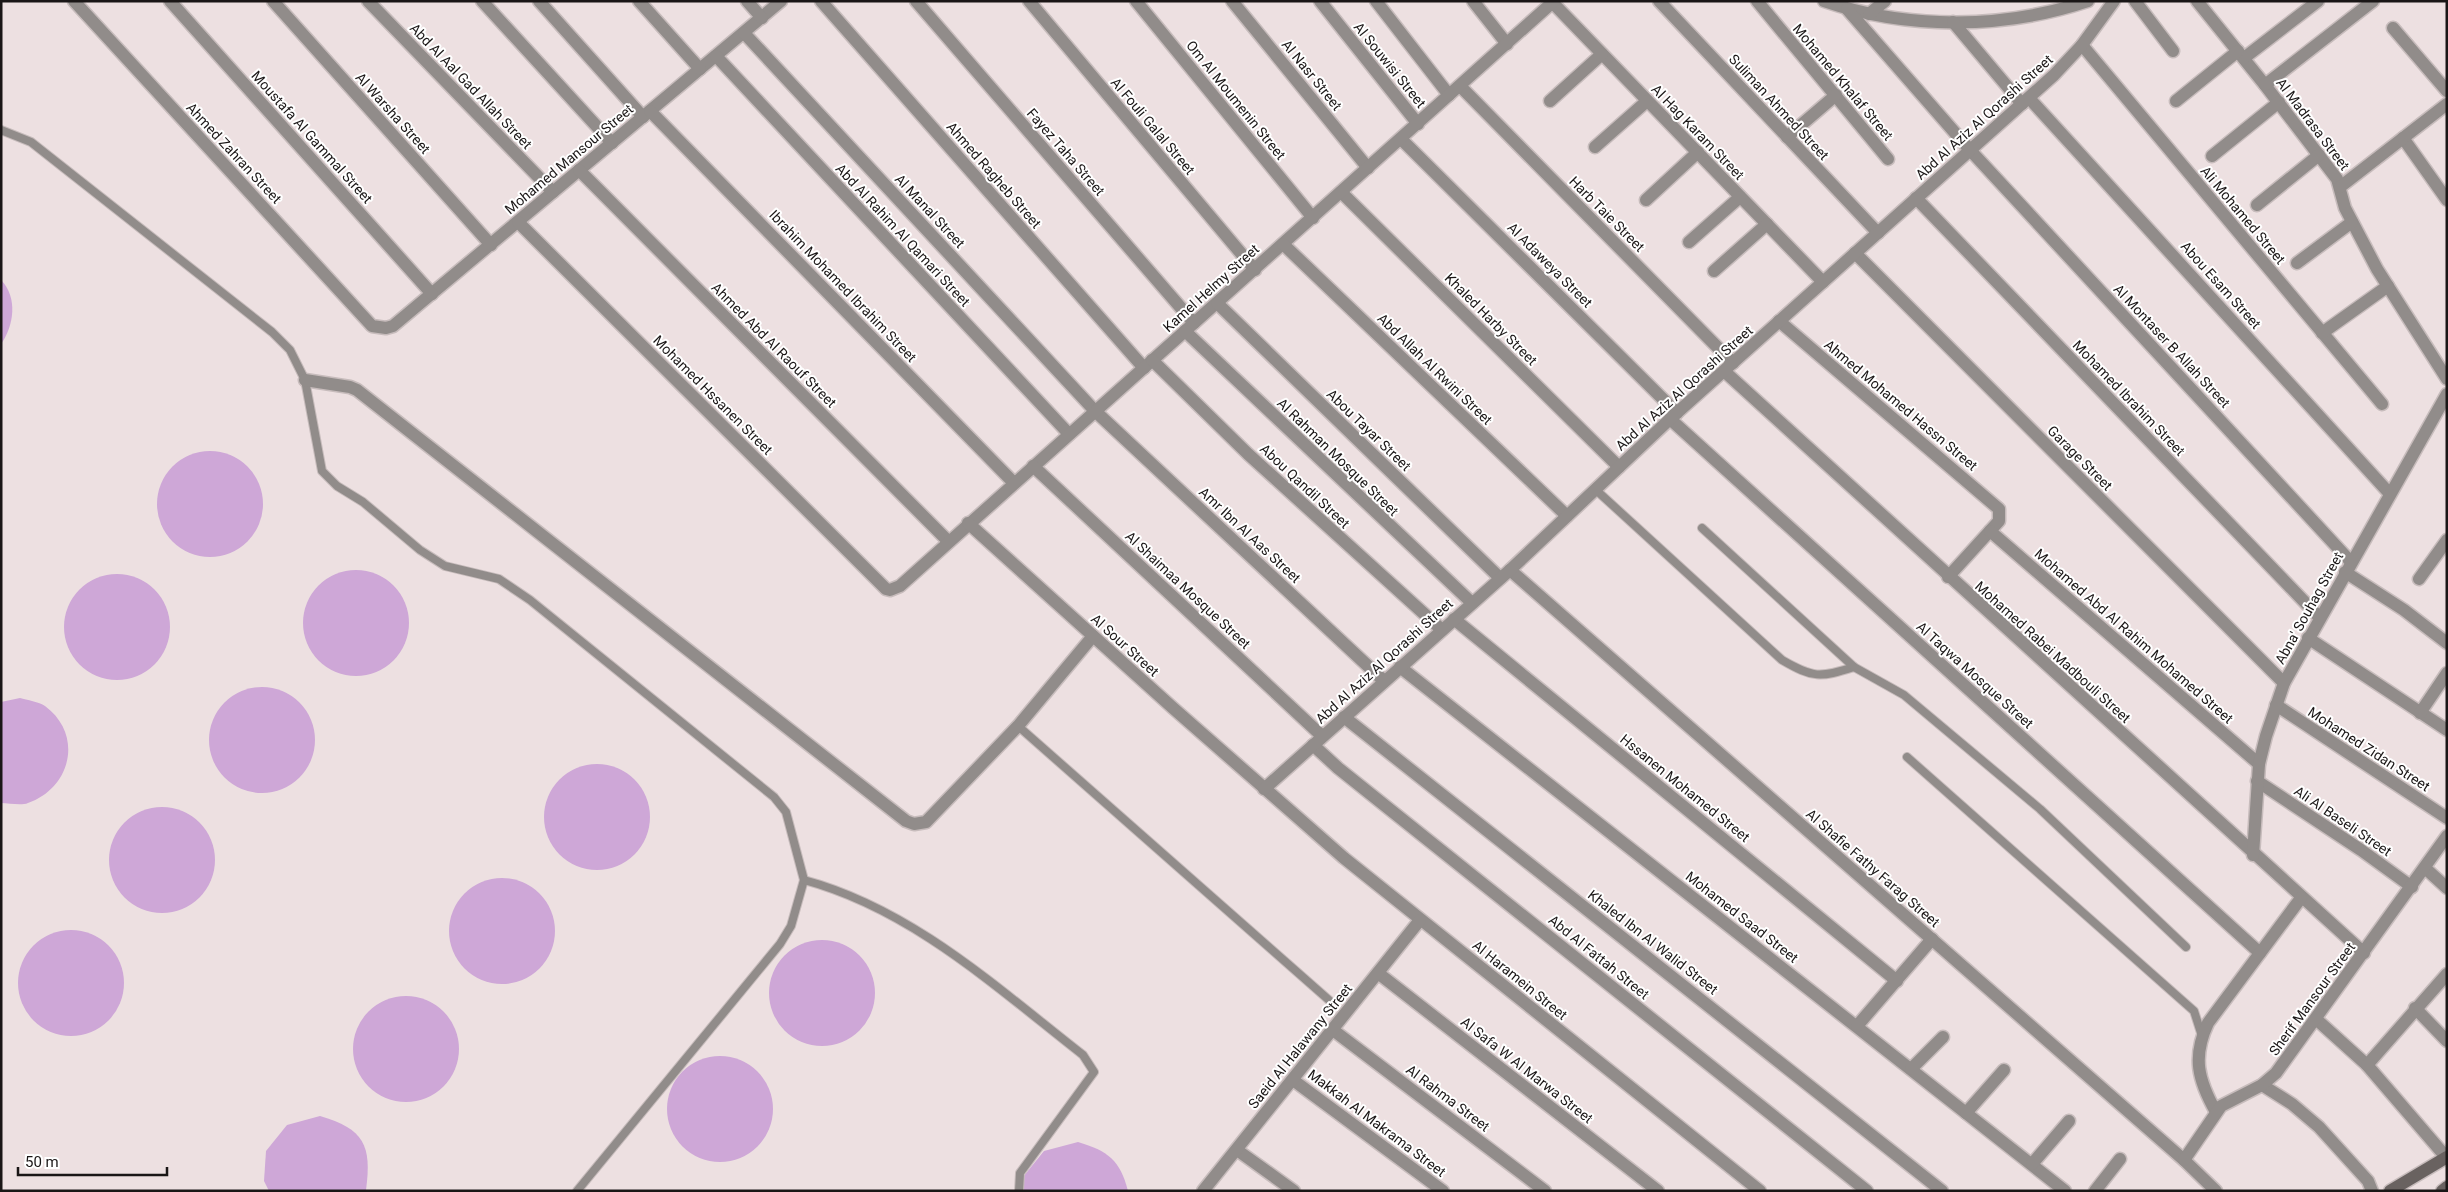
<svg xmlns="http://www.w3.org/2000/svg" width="2448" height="1192" font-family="Roboto,sans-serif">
<rect width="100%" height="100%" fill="#ede0e1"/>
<g fill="#cea7d7">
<path d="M1,280c17,17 13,46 0,64z"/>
<circle cx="210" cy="504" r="53"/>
<circle cx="356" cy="623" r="53"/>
<circle cx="117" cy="627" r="53"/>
<circle cx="262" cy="740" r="53"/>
<path d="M20,698c7,2 19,4 25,8 39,29 26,82 -17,97 -7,3 -19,0 -27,0v-101z"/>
<circle cx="597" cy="817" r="53"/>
<circle cx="162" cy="860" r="53"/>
<circle cx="502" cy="931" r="53"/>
<circle cx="71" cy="983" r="53"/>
<circle cx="822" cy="993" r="53"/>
<circle cx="406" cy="1049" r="53"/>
<circle cx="720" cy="1109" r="53"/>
<path d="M320,1116c44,13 52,29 46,74l-97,1 -5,-10 2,-30 21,-26z"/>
<path d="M1078,1142c30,9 42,18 50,49h-106l1,-14 21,-26z"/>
</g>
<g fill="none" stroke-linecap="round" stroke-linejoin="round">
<defs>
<g id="lane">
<polyline points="1,130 31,142 272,332 290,350 305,380 322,471 337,486 363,502 420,550 445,566 499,579 530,600 774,797 786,812 804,880 791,926 780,944 577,1191"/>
<path d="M1596,490l186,170c31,18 38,18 72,7"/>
<polyline points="1702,528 1854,667 1904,695 2040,809 2186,947"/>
<polyline points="1018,726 1330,1001"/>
<polyline points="1907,757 2194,1011 2202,1036"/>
<path d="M804,880c108,29 193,108 279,175l11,17 -74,101 -1,18"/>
</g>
<g id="street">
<polyline points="74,1 372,326 386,328 393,326 781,1"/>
<polyline points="170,1 432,294"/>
<polyline points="273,1 491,245"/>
<polyline points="368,1 553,192"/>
<polyline points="482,1 612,143"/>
<polyline points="539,1 643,117"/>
<polyline points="639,1 700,69"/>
<polyline points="747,1 762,18"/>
<polyline points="821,1 1144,368"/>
<polyline points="916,1 1194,323"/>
<polyline points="1029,1 1255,270"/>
<polyline points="1136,1 1313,218"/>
<polyline points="1232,1 1368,168"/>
<polyline points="1320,1 1418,124"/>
<polyline points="1376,1 1449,95"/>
<polyline points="1473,1 1507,44"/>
<polyline points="1659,1 1878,233"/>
<polyline points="1757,1 1888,159"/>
<path d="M1824,1c84,29 180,28 264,0"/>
<polyline points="2135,1 2173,51"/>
<polyline points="2197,1 2265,85 2337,179 2345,208 2377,269 2447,379"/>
<polyline points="1552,2 1823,282"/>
<polyline points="1847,9 1970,150 2351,562"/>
<polyline points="1869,14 1885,1"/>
<polyline points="1953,22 2022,104"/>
<polyline points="2393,28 2447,91"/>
<polyline points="744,33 1095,411 1384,681"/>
<polyline points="2082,45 2382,404"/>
<polyline points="716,56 1069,434"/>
<polyline points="2244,58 2318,1"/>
<polyline points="2265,85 2373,1"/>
<polyline points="1460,86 1733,363"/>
<polyline points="2029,98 2390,494"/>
<polyline points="1550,101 1602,54"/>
<polyline points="2176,101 2238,51"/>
<polyline points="650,111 1014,483"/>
<polyline points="1787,137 1836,95"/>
<polyline points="2403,138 2447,200"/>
<polyline points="1401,139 1677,413"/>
<polyline points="1595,147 1647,101"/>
<polyline points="2212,156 2279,102"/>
<polyline points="579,170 948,541"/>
<polyline points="2340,187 2447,104"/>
<polyline points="1341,192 1619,467"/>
<polyline points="1916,198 2320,618"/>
<polyline points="1646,200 1698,152"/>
<polyline points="2257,205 2319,155"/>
<polyline points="518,222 886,589 890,590 900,586 1554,1"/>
<polyline points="1689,242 1740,197"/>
<polyline points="1283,244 1567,516"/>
<polyline points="1855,253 2284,683"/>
<polyline points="2297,263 2352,222"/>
<polyline points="1714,271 1767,224"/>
<polyline points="1217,303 1500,578"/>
<polyline points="1779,321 1999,509 1999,521 1948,577"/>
<polyline points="1185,331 1472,603"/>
<polyline points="2322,333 2388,286"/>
<polyline points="1152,360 1248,454 1442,630"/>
<polyline points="1724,371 2364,953"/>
<polyline points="305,380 350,387 357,390 906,821 914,824 926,822 1018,726 1093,636"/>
<polyline points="1670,419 2260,953"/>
<polyline points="1033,466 1322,736"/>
<polyline points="968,523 1173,708 1344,858 1760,1191"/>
<polyline points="1990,531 2259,764"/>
<polyline points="1510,570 2184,1160 2216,1191"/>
<polyline points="2345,572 2404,610 2447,643"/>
<polyline points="2419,579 2447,540"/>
<polyline points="1454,619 1897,981"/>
<polyline points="2308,638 2447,730"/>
<polyline points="1400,667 2065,1191"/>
<polyline points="2276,705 2447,818"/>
<polyline points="2420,713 2447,673"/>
<polyline points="1344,717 1942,1191"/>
<polyline points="1313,745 1338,768 1867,1191"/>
<polyline points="2257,781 2361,850 2412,887"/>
<polyline points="1264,789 1510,570 1670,419 2054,75 2082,45 2114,1"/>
<polyline points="2253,855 2259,764 2266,736 2284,683 2447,394"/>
<polyline points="2425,868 2447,888"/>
<polyline points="1378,973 1658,1191"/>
<polyline points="2415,1008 2447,1041"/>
<polyline points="2316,1019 2367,1065 2446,1157"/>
<polyline points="1857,1026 1932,939"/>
<polyline points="1333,1030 1545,1191"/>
<polyline points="2367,1065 2447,974"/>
<polyline points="1911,1069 1943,1037"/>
<polyline points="1293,1080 1443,1191"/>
<polyline points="2262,1085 2292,1104 2319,1127 2368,1181 2372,1191"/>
<path d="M2216,1112c-18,-32 -24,-55 -8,-89l93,-125"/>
<polyline points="1966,1113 2004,1070"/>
<polyline points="1237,1150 1294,1191"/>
<polyline points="2184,1160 2221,1106 2262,1085 2276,1073 2447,836"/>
<polyline points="2032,1164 2069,1121"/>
<polyline points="1203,1191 1420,920"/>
<polyline points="2095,1191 2120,1159"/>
</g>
<g id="secondary">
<polyline points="2390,1191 2447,1157"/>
<polyline points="2442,1191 2447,1187"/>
</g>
</defs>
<use href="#lane" stroke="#c7bcbc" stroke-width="10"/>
<use href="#street" stroke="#c7bcbc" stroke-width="15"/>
<use href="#secondary" stroke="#c7bcbc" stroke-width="15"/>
<use href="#lane" stroke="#918c8a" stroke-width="8"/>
<use href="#street" stroke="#918c8a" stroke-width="12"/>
<use href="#secondary" stroke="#696260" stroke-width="12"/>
</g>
<g text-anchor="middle" stroke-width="4" stroke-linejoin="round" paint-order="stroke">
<g font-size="14" fill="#1a1616" stroke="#fff">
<text transform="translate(1390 65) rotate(51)" y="5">Al Souwisi Street</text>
<text transform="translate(1312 75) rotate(51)" y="5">Al Nasr Street</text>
<text transform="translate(1843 82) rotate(50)" y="5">Mohamed Khalaf Street</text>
<text transform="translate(471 86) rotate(46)" y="5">Abd Al Aal Gad Allah Street</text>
<text transform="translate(1236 100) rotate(51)" y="5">Om Al Moumenin Street</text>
<text transform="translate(1779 107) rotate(47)" y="5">Suliman Ahmed Street</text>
<text transform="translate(393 113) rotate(48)" y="5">Al Warsha Street</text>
<text transform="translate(1984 117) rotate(-42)" y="5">Abd Al Aziz Al Qorashi Street</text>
<text transform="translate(2313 124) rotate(53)" y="5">Al Madrasa Street</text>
<text transform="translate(1153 126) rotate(50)" y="5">Al Fouli Galal Street</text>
<text transform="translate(1698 132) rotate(46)" y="5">Al Hag Karam Street</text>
<text transform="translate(312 137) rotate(48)" y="5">Moustafa Al Gammal Street</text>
<text transform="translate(1066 152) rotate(49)" y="5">Fayez Taha Street</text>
<text transform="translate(234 153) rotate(47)" y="5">Ahmed Zahran Street</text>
<text transform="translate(569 159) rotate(-40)" y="5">Mohamed Mansour Street</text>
<text transform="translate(994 175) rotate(49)" y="5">Ahmed Ragheb Street</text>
<text transform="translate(930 211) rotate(47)" y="5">Al Manal Street</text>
<text transform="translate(1607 214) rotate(45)" y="5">Harb Taie Street</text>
<text transform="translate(2243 215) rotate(50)" y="5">Ali Mohamed Street</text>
<text transform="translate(903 235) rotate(47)" y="5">Abd Al Rahim Al Qamari Street</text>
<text transform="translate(1550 265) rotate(45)" y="5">Al Adaweya Street</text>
<text transform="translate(2221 285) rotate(48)" y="5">Abou Esam Street</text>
<text transform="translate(843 286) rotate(46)" y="5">Ibrahim Mohamed Ibrahim Street</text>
<text transform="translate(1211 288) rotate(-42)" y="5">Kamel Helmy Street</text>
<text transform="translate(1491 319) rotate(45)" y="5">Khaled Harby Street</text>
<text transform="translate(774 345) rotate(45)" y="5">Ahmed Abd Al Raouf Street</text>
<text transform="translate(2172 346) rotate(47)" y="5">Al Montaser B Allah Street</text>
<text transform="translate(1435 369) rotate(44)" y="5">Abd Allah Al Rwini Street</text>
<text transform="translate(1684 388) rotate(-42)" y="5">Abd Al Aziz Al Qorashi Street</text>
<text transform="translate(713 395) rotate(45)" y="5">Mohamed Hssanen Street</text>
<text transform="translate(2129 398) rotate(46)" y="5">Mohamed Ibrahim Street</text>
<text transform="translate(1901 405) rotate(40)" y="5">Ahmed Mohamed Hassn Street</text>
<text transform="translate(1369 430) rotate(44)" y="5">Abou Tayar Street</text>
<text transform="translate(1338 457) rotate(44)" y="5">Al Rahman Mosque Street</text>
<text transform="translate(2080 458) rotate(45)" y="5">Garage Street</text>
<text transform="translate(1305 486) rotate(43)" y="5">Abou Qandil Street</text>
<text transform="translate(1250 535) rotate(43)" y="5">Amr Ibn Al Aas Street</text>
<text transform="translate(1188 590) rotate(43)" y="5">Al Shaimaa Mosque Street</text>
<text transform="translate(2309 608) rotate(-61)" y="5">Abna' Souhag Street</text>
<text transform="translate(2134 636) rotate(41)" y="5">Mohamed Abd Al Rahim Mohamed Street</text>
<text transform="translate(1125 645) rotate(42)" y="5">Al Sour Street</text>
<text transform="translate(2053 652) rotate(42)" y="5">Mohamed Rabei Madbouli Street</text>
<text transform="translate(1384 661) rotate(-42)" y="5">Abd Al Aziz Al Qorashi Street</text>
<text transform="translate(1975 675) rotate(42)" y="5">Al Taqwa Mosque Street</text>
<text transform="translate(2369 749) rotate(33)" y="5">Mohamed Zidan Street</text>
<text transform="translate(1685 788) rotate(39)" y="5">Hssanen Mohamed Street</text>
<text transform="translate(2343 821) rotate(34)" y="5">Ali Al Baseli Street</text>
<text transform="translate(1873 868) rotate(41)" y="5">Al Shafie Fathy Farag Street</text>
<text transform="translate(1742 917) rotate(38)" y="5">Mohamed Saad Street</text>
<text transform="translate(1653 942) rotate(38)" y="5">Khaled Ibn Al Walid Street</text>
<text transform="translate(1599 957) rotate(39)" y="5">Abd Al Fattah Street</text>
<text transform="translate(1520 980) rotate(39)" y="5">Al Haramein Street</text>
<text transform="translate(2312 999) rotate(-54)" y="5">Sherif Mansour Street</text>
<text transform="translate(1300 1046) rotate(-51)" y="5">Saeid Al Halawany Street</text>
<text transform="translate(1527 1070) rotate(38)" y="5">Al Safa W Al Marwa Street</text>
<text transform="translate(1448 1098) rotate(37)" y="5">Al Rahma Street</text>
<text transform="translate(1377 1123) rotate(37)" y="5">Makkah Al Makrama Street</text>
</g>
</g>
<rect width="2448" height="1192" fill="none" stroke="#1a1616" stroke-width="5"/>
<path d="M18 1167v8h149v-8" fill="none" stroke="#1a1616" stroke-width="2.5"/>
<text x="25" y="1167" font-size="15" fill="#1a1616" stroke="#ffffff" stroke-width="4" paint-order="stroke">50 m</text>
</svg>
